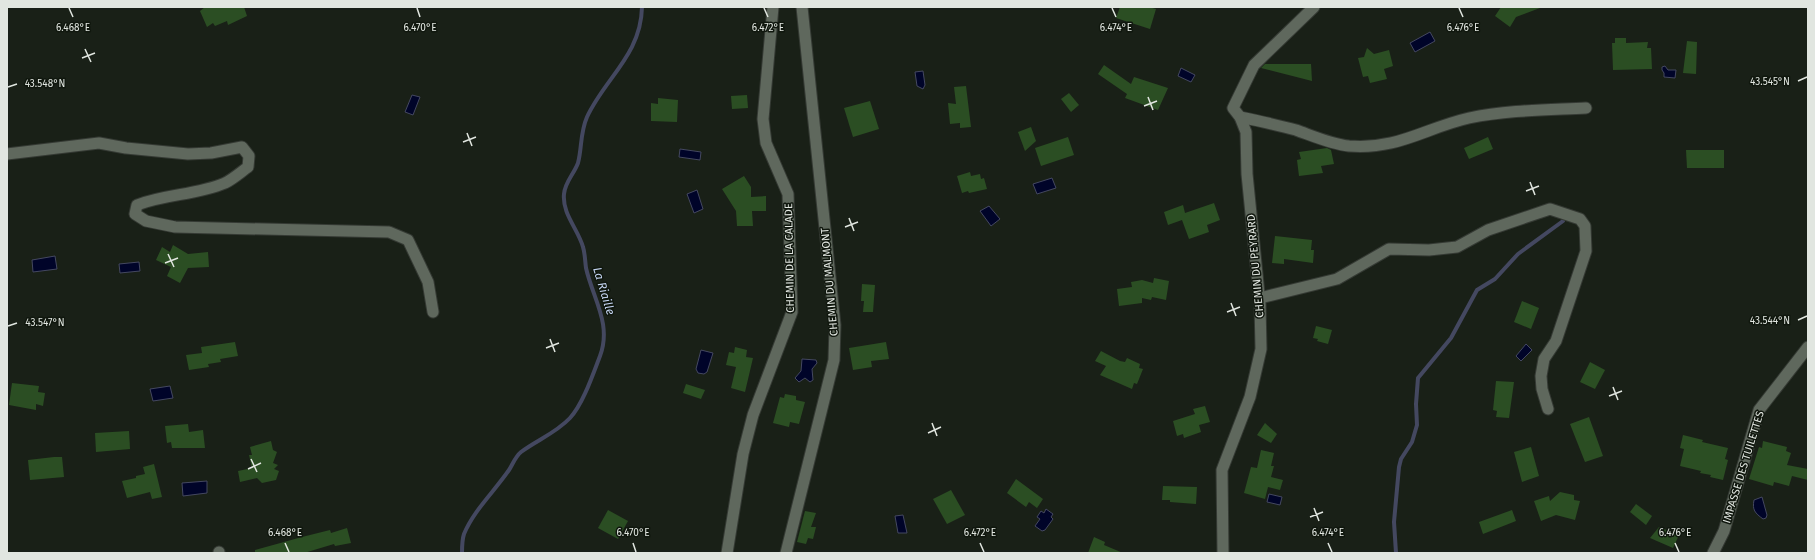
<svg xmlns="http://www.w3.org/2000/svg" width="1815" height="560" viewBox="0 0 1815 560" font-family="'Fira Sans',sans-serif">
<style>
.water{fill:#000429;stroke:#444860}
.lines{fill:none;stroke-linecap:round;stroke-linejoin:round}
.stream{stroke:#444860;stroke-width:4}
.building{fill:#2b4e23}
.minor-casing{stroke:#353a34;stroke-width:13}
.minor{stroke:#5f685d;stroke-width:11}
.ticks{fill:none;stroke:#e1e6e0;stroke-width:1.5}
.labels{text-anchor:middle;stroke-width:3;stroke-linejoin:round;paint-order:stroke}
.street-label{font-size:11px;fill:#e1e6e0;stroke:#10170e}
.water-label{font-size:12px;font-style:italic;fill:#c4d4f1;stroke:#10170e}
.ticks-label{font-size:10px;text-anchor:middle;fill:#e1e6e0;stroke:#10170e;stroke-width:3;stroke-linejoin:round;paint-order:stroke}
</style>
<rect width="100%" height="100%" fill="#192017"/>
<g class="water">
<polygon points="1430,32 1435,41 1415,52 1410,43"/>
<polygon points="1665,66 1668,70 1676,70 1675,78 1664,77 1664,73 1662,70 1662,67"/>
<polygon points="1181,68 1195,75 1191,82 1178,76"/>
<polygon points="923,71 925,85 923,89 917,86 915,72"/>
<polygon points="412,95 420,97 413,115 405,112"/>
<polygon points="680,149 701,152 700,160 679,157"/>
<polygon points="1052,178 1056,188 1037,194 1033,184"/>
<polygon points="697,190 703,209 694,213 687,194"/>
<polygon points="989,206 1000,219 991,226 980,211"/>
<polygon points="55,256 57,269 33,272 32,260"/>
<polygon points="139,262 140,271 120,273 119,264"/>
<polygon points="1526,344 1532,350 1521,361 1516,356"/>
<polygon points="701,350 713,353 707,372 704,374 698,373 696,369"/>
<polygon points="802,359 816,360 817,363 812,369 813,380 810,382 805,378 799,382 795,378 801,371"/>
<polygon points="170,386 173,398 153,401 150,389"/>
<polygon points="207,481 207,493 183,496 182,483"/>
<polygon points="1269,494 1282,497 1280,505 1267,502"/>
<path d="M1762 497 1767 515 1766 518 1763 519C1755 513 1752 510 1754 500Z"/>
<polygon points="1046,509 1053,514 1051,517 1053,519 1045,530 1042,531 1035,526 1040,519 1037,517 1041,511 1044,513"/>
<polygon points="903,515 907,533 898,533 895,516"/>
</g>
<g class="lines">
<g class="stream">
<path d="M462 553C462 547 462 540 464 534 474 510 494 492 509 470 513 464 515 457 521 452 537 440 556 433 570 418 583 404 593 374 600 356 612 324 593 299 586 268 585 261 585 253 583 247 578 229 562 214 564 194 565 182 574 174 578 163 582 148 580 133 587 117 605 78 641 55 642 7"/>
<polyline points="1396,553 1394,522 1399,467 1401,459 1412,442 1417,425 1416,404 1418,378 1451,338 1477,290 1495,279 1518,254 1563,221"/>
</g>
</g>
<g class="building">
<polygon points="205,7 244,7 247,16 228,25 227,21 215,26 213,23 207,27 200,11"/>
<polygon points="1120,7 1149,7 1156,9 1150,29 1116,18"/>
<polygon points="1501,7 1540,7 1540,8 1516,17 1510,27 1495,16"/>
<polygon points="1615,38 1626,38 1626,43 1648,42 1647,48 1651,48 1652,69 1613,70 1612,43 1615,43"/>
<polygon points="1687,41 1697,42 1696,74 1683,73"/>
<polygon points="1367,48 1374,54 1389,50 1393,66 1384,69 1387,79 1370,83 1368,76 1363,77 1358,58 1364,57"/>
<polygon points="1265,64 1311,64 1312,81 1261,68"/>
<polygon points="1104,65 1131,84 1134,77 1168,88 1158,110 1125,98 1127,94 1098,74"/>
<polygon points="966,86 971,127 960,128 960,123 950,124 948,103 956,104 954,87"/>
<polygon points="1069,93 1079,105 1071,112 1061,99"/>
<polygon points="747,95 748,108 732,109 731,96"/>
<polygon points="658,98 678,100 677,122 651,121 651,103 658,104"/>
<polygon points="870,101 879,129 853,137 844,108"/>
<polygon points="1031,127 1036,141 1025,151 1018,132"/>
<polygon points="1068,137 1074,155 1041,166 1035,148"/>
<polygon points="1488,137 1493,149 1469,159 1464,148"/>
<polygon points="1327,148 1331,150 1334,164 1321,166 1323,173 1299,176 1297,160 1301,159 1299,152"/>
<polygon points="1686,150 1724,150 1724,168 1687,168"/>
<polygon points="970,172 971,176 980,174 981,179 984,178 987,189 969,193 968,191 962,193 957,176"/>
<polygon points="744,176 751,187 751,197 766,196 766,211 752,211 753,226 737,226 736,211 722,189"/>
<polygon points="1214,203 1220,220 1207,225 1209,232 1189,239 1182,220 1168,225 1164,212 1183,205 1185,213"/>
<polygon points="1275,236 1312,240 1311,250 1314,250 1313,263 1284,259 1284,264 1272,263"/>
<polygon points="173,245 188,254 208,252 209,267 188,268 180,283 167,276 171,267 156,260 162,247 170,252"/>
<polygon points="1154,278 1169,281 1166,300 1152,297 1151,300 1142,298 1142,303 1119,306 1117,289 1132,287 1131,282 1142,280 1153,283"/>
<polygon points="862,284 875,285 873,312 863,312 864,301 861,301"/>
<polygon points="1522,301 1539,308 1531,329 1514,322"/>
<polygon points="1316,326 1332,330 1328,344 1317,341 1318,339 1313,338"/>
<polygon points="235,342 238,356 220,359 221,362 208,364 209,367 189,370 186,355 202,353 201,347"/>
<polygon points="886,342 889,359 871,361 872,367 853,370 849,348"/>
<polygon points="735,347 747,350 746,357 753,358 745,392 731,388 736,367 726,365 729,352 734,353"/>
<polygon points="1101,351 1120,361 1125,362 1127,358 1140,364 1139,368 1143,369 1137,384 1134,383 1132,389 1100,375 1106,366 1095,361"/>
<polygon points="1590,362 1605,370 1595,389 1580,382"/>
<polygon points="1496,381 1514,382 1509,418 1496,417 1497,411 1493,410"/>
<polygon points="12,383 39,386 38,392 45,393 43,406 36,404 36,410 9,405"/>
<polygon points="686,384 705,390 701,399 683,393"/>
<polygon points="785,394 796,396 796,400 805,402 799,424 790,422 789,427 773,423 780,397 784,398"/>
<polygon points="1205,406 1210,422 1199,425 1201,432 1184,438 1183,434 1177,436 1173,421 1195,414 1193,409"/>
<polygon points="1589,417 1603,456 1585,462 1570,424"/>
<polygon points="1265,423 1277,434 1271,443 1257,435"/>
<polygon points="188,424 189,432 203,430 205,448 172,448 171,442 167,443 165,426"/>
<polygon points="129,431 130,449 96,452 95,433"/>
<polygon points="1683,435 1703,440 1702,442 1728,448 1725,459 1728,460 1723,480 1710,477 1711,475 1700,473 1701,471 1680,466 1684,449 1680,448"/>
<polygon points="271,441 273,450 277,452 273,463 278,465 274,469 279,471 276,480 262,483 257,478 240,482 238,471 252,468 249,455 252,455 250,447"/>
<polygon points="1763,441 1787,447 1786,451 1791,453 1787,465 1808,469 1808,480 1792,476 1789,486 1774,482 1773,486 1749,479 1759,447 1762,448"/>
<polygon points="1531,447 1539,476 1522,482 1514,452"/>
<polygon points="1261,450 1274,453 1271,466 1274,466 1271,477 1283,480 1280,490 1268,487 1265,499 1244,493 1251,467 1257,468"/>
<polygon points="54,457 62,457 64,477 30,480 28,460"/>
<polygon points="154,464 162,497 152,499 150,492 127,498 122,481 136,478 136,476 145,474 143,467"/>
<polygon points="1016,479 1043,499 1037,508 1029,502 1026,507 1007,493"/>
<polygon points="1163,486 1197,487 1196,504 1170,502 1170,500 1162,500"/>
<polygon points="951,490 965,515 947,524 933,499"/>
<polygon points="1560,492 1574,495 1574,500 1580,501 1575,520 1556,515 1541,521 1534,501 1549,496 1550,501"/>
<polygon points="1636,504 1652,516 1646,525 1630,512"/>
<polygon points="608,510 628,521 618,539 598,528"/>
<polygon points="1512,510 1516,521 1483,534 1479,522"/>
<polygon points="805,511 816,513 811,527 816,527 813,539 808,538 806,544 797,542"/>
<polygon points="1659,527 1679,535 1673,548 1650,538"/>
<polygon points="347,528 351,543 335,546 334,544 304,553 255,553 255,550 302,537 330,530 331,533"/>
<polygon points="1094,537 1105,542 1104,545 1123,553 1088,553"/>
</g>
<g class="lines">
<defs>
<g id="minor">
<path d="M1240 117C1259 121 1278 125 1296 130 1313 136 1331 144 1349 146 1398 150 1425 128 1469 118 1508 110 1547 110 1586 108"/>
<path d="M7 154 99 143 126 148 188 154 211 153 242 147 249 156 248 167C241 172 233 179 225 183 197 195 165 194 137 205L135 214 146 221 175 227 389 232 408 240 428 282 433 312"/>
<polyline points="1260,298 1337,279 1389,249 1429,250 1457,247 1488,230 1550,209 1580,219 1585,226 1586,251 1556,341 1544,359 1541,376 1542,389 1548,409"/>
<polyline points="219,552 219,553"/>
<polyline points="727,553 743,454 753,415 792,312 788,194 766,143 763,119 773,7"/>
<polyline points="786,553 834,360 835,325 802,7"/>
<polyline points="1223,553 1222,470 1250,397 1261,349 1260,304 1247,174 1246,132 1240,117 1233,108 1254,65 1314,7"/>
<polyline points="1713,553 1724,531 1759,410 1808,347"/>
</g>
</defs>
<use href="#minor" class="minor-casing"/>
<use href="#minor" class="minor"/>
</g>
<path class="ticks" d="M69 8 73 17M417 8 420 17M764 8 768 17M1112 8 1116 17M1459 8 1463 17M85 49 91 62M82 58 95 53M1798 81 1807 77M8 87 17 84M1148 97 1153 110M1144 106 1157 101M467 133 472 146M463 142 476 137M1530 182 1535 195M1526 191 1539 186M849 218 854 231M845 227 858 222M168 254 174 267M165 263 178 258M1231 303 1236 316M1227 312 1240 307M1798 320 1807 316M8 326 17 323M550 339 555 352M546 348 559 343M1613 387 1618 400M1609 396 1622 391M932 423 937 436M928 433 941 427M251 459 257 472M248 469 261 463M1314 508 1319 521M1310 517 1323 512M285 543 289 552M633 543 636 552M980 543 984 552M1328 543 1332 552M1675 543 1679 552"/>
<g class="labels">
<g class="street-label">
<text transform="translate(789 258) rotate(-91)" y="4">CHEMIN DE LA CALADE</text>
<text transform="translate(1255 266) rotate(-95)" y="4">CHEMIN DU PEYRARD</text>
<text transform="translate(829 282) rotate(-95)" y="4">CHEMIN DU MALMONT</text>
<text transform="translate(1743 467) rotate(-73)" y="4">IMPASSE DES TUILETTES</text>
</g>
<g class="water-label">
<text transform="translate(604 291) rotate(73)" y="4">La Riaille</text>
</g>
</g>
<g class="ticks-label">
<text x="73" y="31">6.468°E</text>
<text x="420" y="31">6.470°E</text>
<text x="768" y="31">6.472°E</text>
<text x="1116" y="31">6.474°E</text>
<text x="1463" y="31">6.476°E</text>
<text x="1770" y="85">43.545°N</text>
<text x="45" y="87">43.548°N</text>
<text x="1770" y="324">43.544°N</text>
<text x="45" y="326">43.547°N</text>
<text x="285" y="536">6.468°E</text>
<text x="633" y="536">6.470°E</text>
<text x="980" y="536">6.472°E</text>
<text x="1328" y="536">6.474°E</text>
<text x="1675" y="536">6.476°E</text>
</g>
<rect width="1815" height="560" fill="none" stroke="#e1e6e0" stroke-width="16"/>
</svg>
